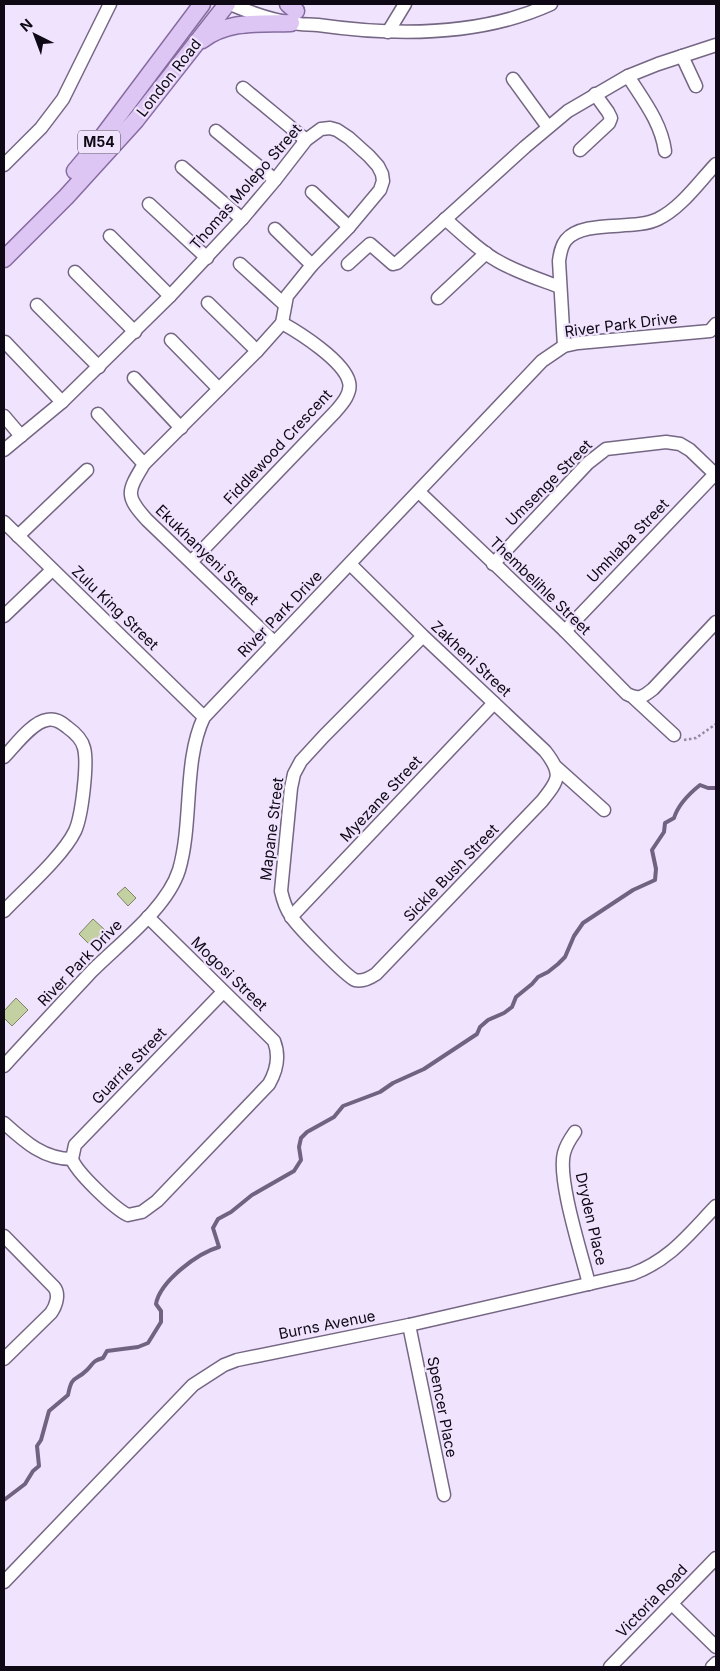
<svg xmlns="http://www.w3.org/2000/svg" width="720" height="1671" viewBox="0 0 720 1671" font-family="Inter,sans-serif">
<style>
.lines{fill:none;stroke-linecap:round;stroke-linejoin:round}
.stream{stroke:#716282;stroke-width:4}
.building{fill:#c3d0a1;stroke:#7c8464}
.minor-casing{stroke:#756784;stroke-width:15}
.major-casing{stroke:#866ba0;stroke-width:19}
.path{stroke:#958ba0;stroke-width:2.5;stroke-dasharray:2.5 2.5;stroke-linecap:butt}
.minor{stroke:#fff;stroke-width:12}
.major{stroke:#ddc6f3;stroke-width:16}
.labels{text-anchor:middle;stroke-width:4.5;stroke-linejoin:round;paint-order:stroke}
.shield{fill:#f0e3fe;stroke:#524a5a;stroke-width:1}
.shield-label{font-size:14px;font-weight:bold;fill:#0e0914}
.street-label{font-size:15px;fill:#0e0914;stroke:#f0e3fe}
</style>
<rect width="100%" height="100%" fill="#f0e3fe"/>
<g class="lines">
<path class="stream" d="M4 1500 25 1484 33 1471 39 1466 37 1446 41 1440 49 1411 68 1395C72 1374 75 1382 87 1370 94 1363 92 1361 103 1358L107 1351 138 1347 148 1343 161 1322V1311L156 1304C160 1281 198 1253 219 1247L213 1228 218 1219 231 1212 252 1195 294 1171 301 1160 299 1147 301 1138 307 1132 334 1117 343 1106 380 1092 393 1083 424 1069 477 1034 480 1027 488 1020 504 1013 512 1007 516 997 532 984 538 977 548 972 558 964 565 957 574 936 583 923 633 890 655 880 656 869 652 850 664 832 665 823 674 818C678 805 690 793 700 785L708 788H716"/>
</g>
<g class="building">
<polygon points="125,887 136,898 128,906 117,894"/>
<polygon points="93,919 105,930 90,945 79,934"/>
<polygon points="16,998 28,1010 12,1026 4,1018 4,1011"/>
</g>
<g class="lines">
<defs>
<g id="minor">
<path d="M230 4C249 12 271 20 292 23 301 25 310 24 318 25 395 36 479 37 551 4"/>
<polyline points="388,32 405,4"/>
<polyline points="682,56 696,86"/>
<path d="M628 76C643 100 661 122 665 151"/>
<polyline points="513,79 548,127"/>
<polyline points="243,88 306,140"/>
<polyline points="216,131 275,180"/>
<polyline points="580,150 609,123 611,118 608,112 595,94"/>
<polyline points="4,165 41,128 63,99 110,4"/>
<polyline points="182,167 242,219"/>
<polyline points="312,192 349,227"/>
<polyline points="149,204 207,258"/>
<path d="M445 219C462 233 478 250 496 260 516 272 539 279 560 287"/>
<polyline points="275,229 312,265"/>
<polyline points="110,236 170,296"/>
<polyline points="240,264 285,305"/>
<polyline points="348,264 370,244 393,264 397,263 525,147 568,111 628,76 658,64 716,45"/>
<polyline points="75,272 135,332"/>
<polyline points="438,298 486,253"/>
<polyline points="208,303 257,351"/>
<polyline points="37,305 99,367"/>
<polyline points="171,340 219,389"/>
<polyline points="5,342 62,402"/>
<path d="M564 346 559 261C560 254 561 246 566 240 584 219 634 231 658 219 681 208 699 182 716 164"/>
<polyline points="134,378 181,428"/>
<polyline points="98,414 144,464"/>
<polyline points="4,416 21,436"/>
<polyline points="4,450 62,402 170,296 242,219 275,180 306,140 321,129 330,128 337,130 349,138 369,156 378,166 382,174 383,181 380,190 349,227 312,265 287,296 282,323"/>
<path d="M419 492 565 631 627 694C639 700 643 697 653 689L716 622"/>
<polyline points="4,522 204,717"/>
<polyline points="18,536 87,470"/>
<path d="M191 562 335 412C342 404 352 393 349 382 344 361 300 333 282 323L257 351 144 464C128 491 124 495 147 520L274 642"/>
<path d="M350 564 423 636 545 751C563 774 559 780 542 801L376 974C370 978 362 982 355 980 347 977 296 925 291 916 286 909 283 900 281 891L291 788 294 774 301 761 324 736 423 636"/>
<polyline points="493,564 588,463 606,449 666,442 680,444 690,450 716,475"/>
<polyline points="4,616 52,570"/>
<polyline points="565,631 715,474"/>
<polyline points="634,698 674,735"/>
<path d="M4 757C14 747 32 722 47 720 55 718 61 722 67 727 74 732 82 739 84 748 88 763 82 816 75 831 63 856 24 890 4 911"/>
<polyline points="556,767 604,810"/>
<path d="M148 917 274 1041C280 1056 277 1070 269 1084L157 1201 142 1212 128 1215C115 1209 76 1172 72 1159L75 1145 223 992"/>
<polyline points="291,917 494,703"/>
<path d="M4 1066C33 1034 63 1002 92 971 120 943 167 908 179 870 193 822 183 761 204 717L542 361 564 346 578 343 710 331 716 324"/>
<path d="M4 1123C24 1141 43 1159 72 1159"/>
<path d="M575 1132C570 1139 566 1145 564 1153 557 1179 582 1255 589 1284"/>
<path d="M4 1236 54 1287C60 1294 56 1306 51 1313L4 1359"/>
<polyline points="409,1325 444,1495"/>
<path d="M4 1582 193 1385 224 1365 237 1360 409 1325 632 1274C670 1260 689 1234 716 1206"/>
<polyline points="672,1604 716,1647"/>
<polyline points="610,1667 716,1558"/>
<polyline points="712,1667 716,1663"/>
</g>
<g id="major">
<polyline points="288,4 296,11"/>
<path d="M202 40C229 20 259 24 291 23"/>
<polyline points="75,171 91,152 202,4"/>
<polyline points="4,259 66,197 136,120 227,4"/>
</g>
</defs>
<use href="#minor" class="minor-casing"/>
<use href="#major" class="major-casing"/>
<polyline class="path" points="684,740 696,738 716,724"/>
<use href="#minor" class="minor"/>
<use href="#major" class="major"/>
</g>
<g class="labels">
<rect class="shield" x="78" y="130.5" width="42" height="23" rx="4"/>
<g class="shield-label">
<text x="99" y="147">M54</text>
</g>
<g class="street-label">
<text transform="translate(169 78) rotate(-52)" y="5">London Road</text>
<text transform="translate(246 187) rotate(-49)" y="5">Thomas Molepo Street</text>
<text transform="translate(621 325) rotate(-7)" y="5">River Park Drive</text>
<text transform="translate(278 447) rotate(-47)" y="5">Fiddlewood Crescent</text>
<text transform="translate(549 483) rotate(-45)" y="5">Umsenge Street</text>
<text transform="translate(628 541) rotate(-46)" y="5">Umhlaba Street</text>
<text transform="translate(207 555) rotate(44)" y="5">Ekukhanyeni Street</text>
<text transform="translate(540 586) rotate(44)" y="5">Thembelihle Street</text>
<text transform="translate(115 608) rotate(44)" y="5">Zulu King Street</text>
<text transform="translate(280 614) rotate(-46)" y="5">River Park Drive</text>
<text transform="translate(471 659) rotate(43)" y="5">Zakheni Street</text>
<text transform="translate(381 799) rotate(-47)" y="5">Myezane Street</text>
<text transform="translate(272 829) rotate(-83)" y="5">Mapane Street</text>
<text transform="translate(451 873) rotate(-46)" y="5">Sickle Bush Street</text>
<text transform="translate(80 963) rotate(-46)" y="5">River Park Drive</text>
<text transform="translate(229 974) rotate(44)" y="5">Mogosi Street</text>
<text transform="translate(129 1066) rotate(-46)" y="5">Guarrie Street</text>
<text transform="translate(591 1219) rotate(77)" y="5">Dryden Place</text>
<text transform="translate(327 1325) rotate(-11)" y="5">Burns Avenue</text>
<text transform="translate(442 1407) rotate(79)" y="5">Spencer Place</text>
<text transform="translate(652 1601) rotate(-46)" y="5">Victoria Road</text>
</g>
</g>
<rect width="720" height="1671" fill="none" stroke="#0e0914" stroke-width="10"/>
<g transform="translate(35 35) rotate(318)" stroke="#f0e3fe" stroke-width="4" paint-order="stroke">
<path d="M0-4L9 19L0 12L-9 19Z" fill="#0e0914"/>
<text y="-8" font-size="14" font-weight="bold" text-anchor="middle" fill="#0e0914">N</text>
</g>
</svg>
